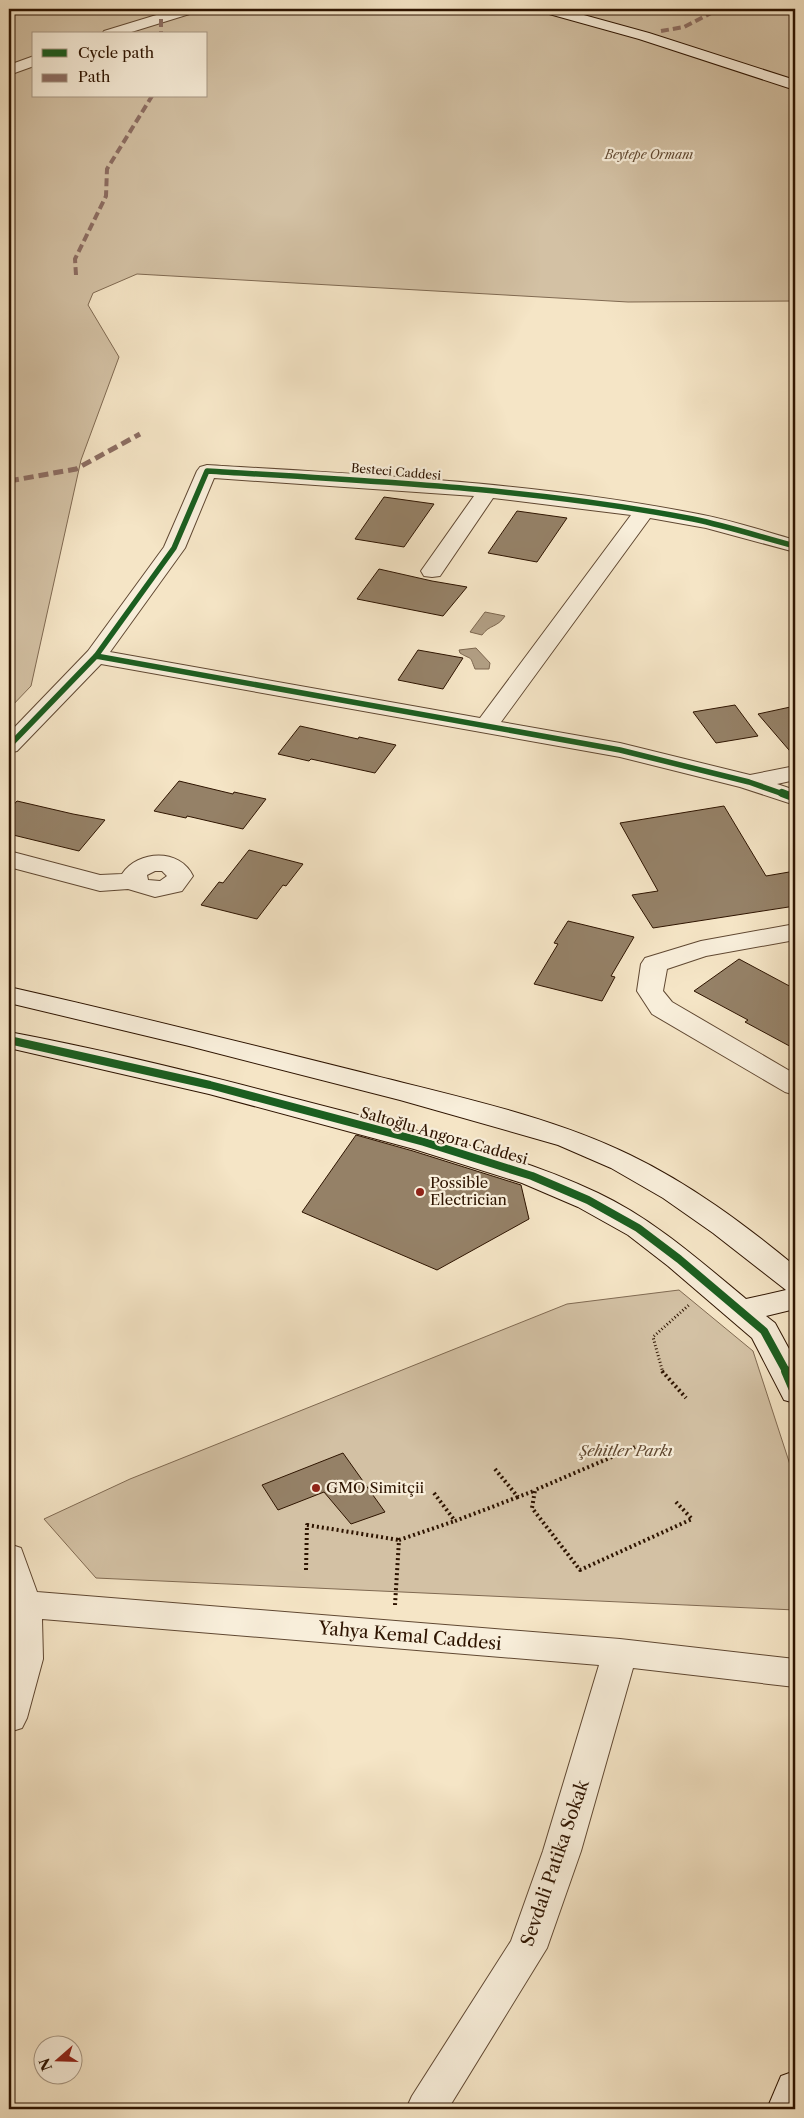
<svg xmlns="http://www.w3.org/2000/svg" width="804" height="2118" viewBox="0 0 804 2118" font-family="'Libre Caslon Text',serif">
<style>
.green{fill:#d3c1a4;stroke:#806a52;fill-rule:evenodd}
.water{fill:#b19e83;stroke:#7d674f}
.building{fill:#958167;stroke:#2e1400}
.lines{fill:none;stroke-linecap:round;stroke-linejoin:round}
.street-casing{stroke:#604832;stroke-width:2}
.secondary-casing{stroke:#2e1400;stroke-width:2}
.path-far1{stroke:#2e1400;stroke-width:3;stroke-dasharray:1 2.5;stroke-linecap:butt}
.path{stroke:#2e1400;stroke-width:4;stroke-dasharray:2 3;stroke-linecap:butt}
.street{fill:#f8eeda;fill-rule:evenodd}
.secondary{fill:#f8eeda;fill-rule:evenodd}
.quiet-far1{stroke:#8d6e63;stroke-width:4;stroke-dasharray:8 4;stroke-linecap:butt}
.quiet{stroke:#8d6e63;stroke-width:5;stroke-dasharray:10 5;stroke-linecap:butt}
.cycleway-far2-casing{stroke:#f8eeda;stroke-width:8}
.cycleway-far1-casing{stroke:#f8eeda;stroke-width:11}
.cycleway-casing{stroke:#f8eeda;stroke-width:13}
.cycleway-far2{stroke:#1b5e20;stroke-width:5.5}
.cycleway-far1{stroke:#1b5e20;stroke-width:8}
.cycleway{stroke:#1b5e20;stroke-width:10}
.poi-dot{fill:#8f2418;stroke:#f8eeda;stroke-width:2}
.labels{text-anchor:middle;stroke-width:4.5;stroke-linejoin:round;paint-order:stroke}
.far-park-label{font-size:12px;font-style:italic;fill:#604831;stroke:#f8eeda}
.far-street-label{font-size:12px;fill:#2e1400;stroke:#f8eeda}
.street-label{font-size:15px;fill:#2e1400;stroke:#f8eeda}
.poi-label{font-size:15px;fill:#2e1400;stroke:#f8eeda;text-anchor:start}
.park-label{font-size:15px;font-style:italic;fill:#604831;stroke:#f8eeda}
.near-street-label{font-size:18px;fill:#2e1400;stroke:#f8eeda}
</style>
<rect width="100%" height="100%" fill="#f5e5c6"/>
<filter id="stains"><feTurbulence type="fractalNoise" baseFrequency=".004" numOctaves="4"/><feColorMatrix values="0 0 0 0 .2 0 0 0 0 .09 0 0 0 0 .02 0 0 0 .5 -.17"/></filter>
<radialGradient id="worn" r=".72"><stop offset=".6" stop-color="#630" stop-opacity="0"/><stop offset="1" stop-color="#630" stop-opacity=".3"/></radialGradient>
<g class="green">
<path d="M9 9H795V301L628 302 137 274 93 293 88 305 119 357 81 460 31 686 9 709ZM34 34H206V96H34Z"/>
<polygon points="679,1290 753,1351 795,1480 795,1610 96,1578 44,1519 130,1479 567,1304"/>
</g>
<g class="water">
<path d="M485 612 505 616C497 628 490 624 482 635L470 632Z"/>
<path d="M476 648 490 663 489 669H475C469 654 473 661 460 653L459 650Z"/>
</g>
<g class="building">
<polygon points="384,497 434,504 404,547 355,539"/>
<polygon points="517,511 567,518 537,562 488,553"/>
<polygon points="379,569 432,581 467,587 443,616 357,599"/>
<polygon points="418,650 463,658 443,689 398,680"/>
<polygon points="735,705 758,736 716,743 693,712"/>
<polygon points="795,706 795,757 758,714"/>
<polygon points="300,726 358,739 359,737 396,745 375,773 311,759 309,761 278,754"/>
<polygon points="179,781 233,794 234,792 266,799 243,829 187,816 186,818 154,811"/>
<polygon points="17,801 73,814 105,820 79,851 9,834 9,810"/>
<polygon points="724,806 766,876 795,871 795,906 653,928 632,895 658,891 620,823"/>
<polygon points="249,850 303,864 286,886 283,885 257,919 201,905 219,882 223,883"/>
<polygon points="568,921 634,937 611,976 615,977 602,1001 534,984 558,944 554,943"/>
<polygon points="739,959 795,989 795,1049 745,1022 748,1020 694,991"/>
<polygon points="356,1135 413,1151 521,1185 529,1219 437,1270 302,1212"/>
<polygon points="343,1453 385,1512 351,1524 324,1492 278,1510 262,1485"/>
</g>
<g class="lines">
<defs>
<g id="street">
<polygon points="176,9 198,9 196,12 125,34 102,34 104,31"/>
<polygon points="34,56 34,66 9,75 9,65"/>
<path d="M207 465C369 475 533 482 693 513 727 519 761 530 795 540V552L706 528 650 518 501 722 620 743 750 775 795 766V780L777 784 795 790V805L740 787 620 757 101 664 17 751 9 753V733L88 651 164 547 197 471 200 467ZM214 478 474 496 421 571 424 576 432 577 440 576 493 498 631 515 480 718 110 652 185 548Z"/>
<path d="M9 851 100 875 122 874C138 850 180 848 193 876L182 891 155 897 128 889 100 891 9 867ZM155 871H162L167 876 160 881 148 880 147 875Z"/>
<polygon points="795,924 795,940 706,956 667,969 663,991 672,1002 795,1074 795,1095 785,1092 652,1014 637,991 641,964 645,958 701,941"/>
<polygon points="9,1544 21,1548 37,1592 620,1639 795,1659 795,1687 633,1668 581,1851 547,1948 448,2109 406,2109 412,2096 511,1941 543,1851 599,1665 42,1619 43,1659 27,1718 22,1728 9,1732"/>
</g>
<g id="secondary">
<polygon points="540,9 562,9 649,33 795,80 795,90 639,39 542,12"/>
<path d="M9 987C129 1014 248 1044 368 1074 454 1096 550 1116 630 1155 690 1184 744 1224 795 1266V1309L766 1316 775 1323 795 1360V1403L784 1400 752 1338 668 1266 628 1235 578 1207 522 1183 414 1149 209 1094 9 1048V1032C121 1053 232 1082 343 1111 429 1134 517 1155 598 1193 653 1219 699 1260 746 1299L786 1290 713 1233 663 1198 611 1168 558 1145 400 1100 189 1046 9 1003Z"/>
<polygon points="795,2071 795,2109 767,2109 781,2076"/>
</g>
</defs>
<use href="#street" class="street-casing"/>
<use href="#secondary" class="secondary-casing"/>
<polyline class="path-far1" points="663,1373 653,1337 690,1304"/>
<g class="path">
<polyline points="662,1371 686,1398"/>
<polyline points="635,1447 535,1490 532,1508 580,1570 692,1519 676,1502"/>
<polyline points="495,1469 518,1497 534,1491"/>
<polyline points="434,1493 455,1521 518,1497"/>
<polyline points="306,1570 307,1525 399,1540"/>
<polyline points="395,1605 399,1540 455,1521"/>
</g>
<use href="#street" class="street"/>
<use href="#secondary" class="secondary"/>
<g class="quiet-far1">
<polyline points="161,19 161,34"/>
<polyline points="661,31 684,27 719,9"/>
<polyline points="76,275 75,259 106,196 107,169 152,96"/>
</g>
<polyline class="quiet" points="9,481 76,469 140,434"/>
<defs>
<g id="cycleway-far2">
<path d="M96 656 174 548 207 471C369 481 533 488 693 519 727 526 761 537 795 546"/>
<polyline points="9,746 96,656 620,750 749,782 786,795"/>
</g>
<g id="cycleway-far1">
<polyline points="782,793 795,798"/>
<polyline points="9,1040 210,1085 424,1142 532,1176 588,1200 638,1228 679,1259 764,1331 787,1373"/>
</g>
<polyline id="cycleway" points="786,1371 795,1392"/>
</defs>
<use href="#cycleway-far2" class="cycleway-far2-casing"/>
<use href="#cycleway-far1" class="cycleway-far1-casing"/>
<use href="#cycleway" class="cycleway-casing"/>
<use href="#cycleway-far2" class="cycleway-far2"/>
<use href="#cycleway-far1" class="cycleway-far1"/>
<use href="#cycleway" class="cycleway"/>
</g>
<g class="poi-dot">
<circle cx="420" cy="1192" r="5"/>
<circle cx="316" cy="1488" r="5"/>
</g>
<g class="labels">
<g class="far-park-label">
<text x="649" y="159">Beytepe Ormanı</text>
</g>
<g class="far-street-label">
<text transform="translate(396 472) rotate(5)" y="4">Besteci Caddesi</text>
</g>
<g class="street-label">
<text transform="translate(444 1136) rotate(16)" y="5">Saltoğlu Angora Caddesi</text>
</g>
<g class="poi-label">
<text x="430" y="1188">Possible<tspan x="430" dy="17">Electrician</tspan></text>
<text x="326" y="1493">GMO Simitçii</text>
</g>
<g class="park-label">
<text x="626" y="1456">Şehitler Parkı</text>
</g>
<g class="near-street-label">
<text transform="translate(410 1636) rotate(5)" y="6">Yahya Kemal Caddesi</text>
<text transform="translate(555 1863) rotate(-71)" y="6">Sevdali Patika Sokak</text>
</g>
</g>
<rect width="804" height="2118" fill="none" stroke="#f5e5c6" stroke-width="30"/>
<rect x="10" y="10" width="784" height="2098" fill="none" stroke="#2e1400" stroke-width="2.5"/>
<rect x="15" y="15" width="774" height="2088" fill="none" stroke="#2e1400"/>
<rect x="32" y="32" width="175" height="65" fill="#f8eeda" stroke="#a79783"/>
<rect x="42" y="49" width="25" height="8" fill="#1b5e20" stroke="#a79783"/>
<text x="78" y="58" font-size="15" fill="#2e1400">Cycle path</text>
<rect x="42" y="74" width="25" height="8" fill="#8d6e63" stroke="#a79783"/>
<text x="78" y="82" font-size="15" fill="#2e1400">Path</text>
<g transform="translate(58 2060) rotate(250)"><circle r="24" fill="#f8eeda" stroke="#a79783"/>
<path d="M0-4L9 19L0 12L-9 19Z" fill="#8f2418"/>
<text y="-8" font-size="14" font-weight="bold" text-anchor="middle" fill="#2e1400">N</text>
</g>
<rect width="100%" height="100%" filter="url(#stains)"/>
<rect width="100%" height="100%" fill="url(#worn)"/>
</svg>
